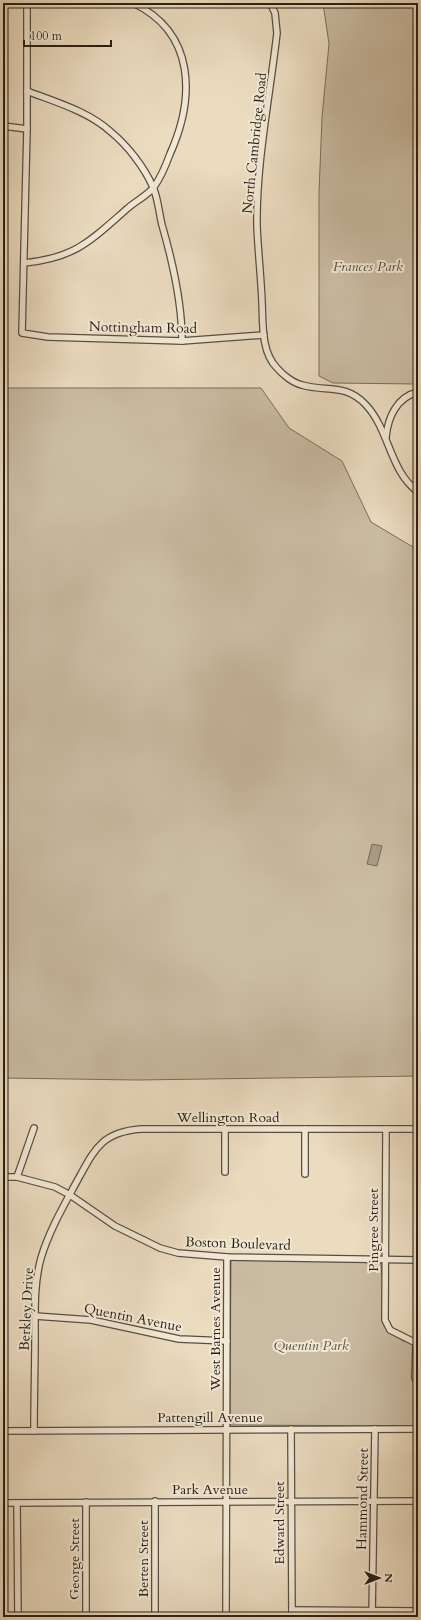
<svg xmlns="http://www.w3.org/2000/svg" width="421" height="1620" viewBox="0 0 421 1620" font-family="Cardo,serif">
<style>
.green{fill:#cabca3;stroke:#796e5c}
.water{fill:#a99c86;stroke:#756a59}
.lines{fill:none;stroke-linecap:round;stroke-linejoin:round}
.street-casing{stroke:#594e40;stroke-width:8}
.street{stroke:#f2e8d6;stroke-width:5.5}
.labels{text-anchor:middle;stroke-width:4;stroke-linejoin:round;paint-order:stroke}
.street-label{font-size:14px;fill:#281f15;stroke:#f2e8d6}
.park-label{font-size:14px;font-style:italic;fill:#594e40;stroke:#f2e8d6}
</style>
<rect width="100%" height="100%" fill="#ebdcc0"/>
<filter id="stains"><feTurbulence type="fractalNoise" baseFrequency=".005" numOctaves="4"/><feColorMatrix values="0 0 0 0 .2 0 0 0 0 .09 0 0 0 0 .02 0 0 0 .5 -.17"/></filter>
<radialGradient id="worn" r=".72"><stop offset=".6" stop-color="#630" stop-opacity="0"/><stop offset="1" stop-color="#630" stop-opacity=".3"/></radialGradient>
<g class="green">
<polygon points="323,3 418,3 418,384 333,383 319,376 319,193 322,117 329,44"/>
<polygon points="3,388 261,388 289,428 342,461 371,522 418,550 418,1076 137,1080 3,1078"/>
<polygon points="231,1259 381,1263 385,1314 389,1331 403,1341 417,1344 418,1426 230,1425"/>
</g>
<polygon class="water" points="372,844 382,846 377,866 367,864"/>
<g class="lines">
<defs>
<g id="street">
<polyline points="27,3 27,129 22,333 48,337 182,341 264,335"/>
<path d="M270 3 275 13 277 33C270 95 256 164 257 226 258 251 261 277 262 302 263 323 261 352 277 368 283 375 293 383 302 385 326 392 346 383 366 405 390 431 389 470 418 492"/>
<path d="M27 91C55 102 88 111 111 132 128 146 144 167 153 187 158 198 159 213 162 225 173 263 182 302 182 341"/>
<polyline points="3,126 27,129"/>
<path d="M24 263C76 258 91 240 128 208 136 201 148 195 154 187 161 177 166 165 170 154 195 98 196 33 133 3"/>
<path d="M386 437C388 417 397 397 418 392"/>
<polyline points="386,1129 385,1320 390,1330 418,1344"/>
<polyline points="225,1172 225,1129"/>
<polyline points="305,1174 305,1129"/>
<polyline points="3,1177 17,1177 55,1187 70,1195 115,1226 160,1248 178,1253 227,1257 418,1260"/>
<polyline points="17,1177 34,1128"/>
<polyline points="35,1316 91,1320 179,1339 227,1341"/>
<polyline points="416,1344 415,1378 418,1383"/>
<polyline points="291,1429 292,1617"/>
<polyline points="3,1431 418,1429"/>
<path d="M34 1431C34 1399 35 1368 35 1336 35 1310 34 1283 41 1258 49 1231 63 1207 76 1183 94 1151 100 1132 141 1129H418"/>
<polyline points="155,1501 155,1617"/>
<polyline points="86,1502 86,1617"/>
<polyline points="3,1503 418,1501"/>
<polyline points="17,1503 18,1617"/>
<polyline points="292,1610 418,1611"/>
<polyline points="226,1617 227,1257"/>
<polyline points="372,1617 375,1429"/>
</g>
</defs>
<use href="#street" class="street-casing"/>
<use href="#street" class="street"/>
</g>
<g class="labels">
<g class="street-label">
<text transform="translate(254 143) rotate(-84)" y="5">North Cambridge Road</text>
<text transform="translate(143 327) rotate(1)" y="5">Nottingham Road</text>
<text x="228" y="1122">Wellington Road</text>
<text transform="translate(373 1230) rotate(-90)" y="5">Pingree Street</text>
<text transform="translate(238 1243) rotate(2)" y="5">Boston Boulevard</text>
<text transform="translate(26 1309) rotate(-87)" y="5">Berkley Drive</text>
<text transform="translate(133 1317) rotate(11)" y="5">Quentin Avenue</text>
<text transform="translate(215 1329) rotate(-90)" y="5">West Barnes Avenue</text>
<text x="210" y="1422">Pattengill Avenue</text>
<text x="210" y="1494">Park Avenue</text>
<text transform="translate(362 1499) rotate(-89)" y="5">Hammond Street</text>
<text transform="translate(279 1523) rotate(-90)" y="5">Edward Street</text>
<text transform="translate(74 1559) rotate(-90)" y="5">George Street</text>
<text transform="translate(143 1559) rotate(-90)" y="5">Berten Street</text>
</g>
<g class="park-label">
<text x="368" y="271">Frances Park</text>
<text x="311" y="1350">Quentin Park</text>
</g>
</g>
<rect width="421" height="1620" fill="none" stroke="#ebdcc0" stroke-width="16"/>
<rect x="4" y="4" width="413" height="1612" fill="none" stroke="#281f15" stroke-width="2"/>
<rect x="8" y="8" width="405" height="1604" fill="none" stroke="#281f15"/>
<g transform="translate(379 1578) rotate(90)" stroke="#f2e8d6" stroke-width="3" paint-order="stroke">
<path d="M0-3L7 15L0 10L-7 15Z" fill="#281f15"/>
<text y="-6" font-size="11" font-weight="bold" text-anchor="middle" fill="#281f15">N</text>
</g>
<path d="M24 40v6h87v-6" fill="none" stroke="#281f15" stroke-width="2"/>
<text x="30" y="40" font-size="12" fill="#281f15" stroke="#f2e8d6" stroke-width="3" paint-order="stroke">100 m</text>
<rect width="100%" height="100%" filter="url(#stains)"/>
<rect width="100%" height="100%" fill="url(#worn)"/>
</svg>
